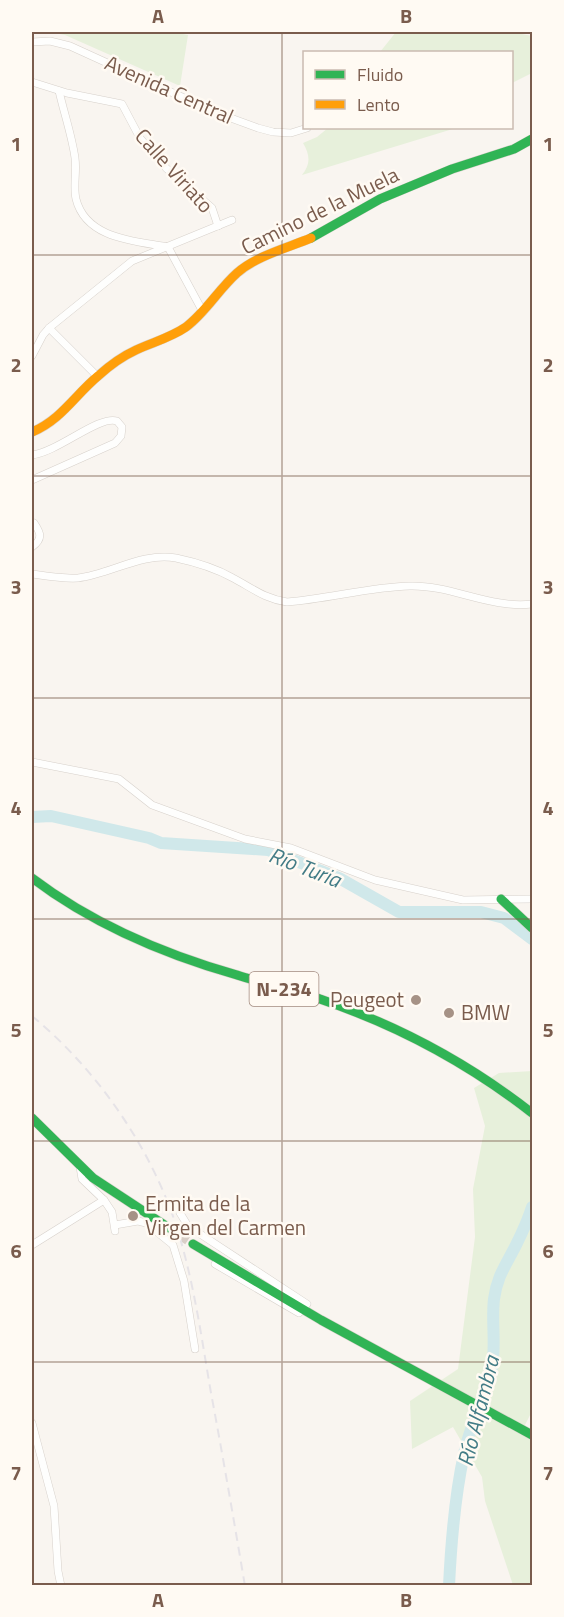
<svg xmlns="http://www.w3.org/2000/svg" width="564" height="1617" viewBox="0 0 564 1617" font-family="'Titillium Web',sans-serif">
<style>
.green{fill:#e7f0db}
.lines{fill:none;stroke-linecap:round;stroke-linejoin:round}
.river{stroke:#d0e8ea;stroke-width:12}
.secondary-tunnel{stroke:#d9cfc7;stroke-width:9;stroke-dasharray:9 4.5;stroke-linecap:butt}
.street-casing{stroke:#d7d1cb;stroke-width:8}
.fast-casing{stroke:#d9d2cb;stroke-width:10}
.slow-casing{stroke:#d9d2cb;stroke-width:10}
.street{stroke:#fefefd;stroke-width:7}
.fast{stroke:#30b455;stroke-width:9}
.slow{stroke:#ff9f0a;stroke-width:9}
.rail{stroke:#e6e3e7;stroke-width:2;stroke-dasharray:9 6;stroke-linecap:butt}
.grid{fill:none;stroke:#7a5c4d;stroke-width:1.5;stroke-opacity:0.55}
.poi-dot{fill:#a69286;stroke:#fffaf3;stroke-width:2}
.labels{text-anchor:middle;stroke-width:5;stroke-linejoin:round;paint-order:stroke}
.shield{fill:#fffaf3;stroke:#a28b7f;stroke-width:1.5}
.shield-label{font-size:20px;font-weight:bold;fill:#7a5c4d}
.street-label{font-size:21px;fill:#7a5c4d;stroke:#fffaf3}
.poi-label{font-size:21px;fill:#7a5c4d;stroke:#fffaf3;text-anchor:start}
.water-label{font-size:22px;font-style:italic;fill:#437c86;stroke:#fffaf3}
.neatline{fill:none;stroke:#7a5c4d;stroke-width:2}
.grid-label{font-size:20px;text-anchor:middle;font-weight:bold;fill:#7a5c4d}
</style>
<rect width="100%" height="100%" fill="#f9f5f0"/>
<g class="green">
<polygon points="48,32 173,32 188,35 180,86 65,35"/>
<polygon points="396,32 512,32 532,36 532,73 512,83 512,52 380,52"/>
<path d="M328 128H456L302 175C311 164 310 155 303 143L317 137Z"/>
<polygon points="532,1071 532,1411 525,1425 532,1438 532,1585 513,1585 485,1501 482,1477 453,1427 412,1449 410,1401 458,1369 475,1237 473,1189 485,1126 474,1088 499,1073"/>
</g>
<g class="lines">
<g class="river">
<polyline points="32,817 51,816 149,838 161,843 268,850 339,878 399,912 481,912 504,918 532,939"/>
<path d="M449 1586C451 1544 455 1495 464 1454 470 1425 484 1400 491 1372 497 1348 491 1324 494 1299 497 1276 506 1265 516 1245 522 1233 528 1220 532 1207"/>
</g>
<polyline class="secondary-tunnel" points="169,1228 193,1244"/>
<defs>
<g id="street">
<polyline points="32,42 50,41 70,46 217,113 258,128 273,132 291,133 307,128"/>
<polyline points="32,82 67,93 122,104 140,138 166,168 212,208 218,226"/>
<path d="M59 91C64 113 72 136 75 158 77 172 73 186 76 199 86 239 135 241 168 247L203 312"/>
<polyline points="49,328 97,376"/>
<polyline points="32,356 43,335 49,328 132,261 232,220"/>
<path d="M32 455C58 452 99 415 117 421L122 427 121 436 115 443 32 480"/>
<path d="M32 547C43 539 41 533 34 523"/>
<path d="M32 574C46 576 63 579 78 578 111 574 142 552 176 558 195 562 217 569 233 578 252 588 265 599 287 602 328 599 369 587 410 586 452 585 490 609 532 604"/>
<polyline points="32,762 119,779 152,805 245,839 291,848 375,880 463,900 532,899"/>
<polyline points="104,1200 112,1212 115,1231"/>
<polyline points="180,1213 188,1226 307,1304 299,1313 215,1264"/>
<polyline points="115,1225 138,1221 146,1223 173,1245 184,1281 195,1349"/>
<polyline points="32,1245 104,1200 82,1179 80,1167"/>
<polyline points="32,1423 54,1506 58,1571 61,1586"/>
</g>
<g id="fast">
<polyline points="311,238 380,199 452,169 514,149 532,139"/>
<path d="M32 878C94 925 163 954 237 975 264 984 293 989 320 999 397 1025 468 1063 532 1113"/>
<polyline points="501,899 532,928"/>
<polyline points="32,1118 93,1178 169,1228"/>
<polyline points="193,1244 321,1320 532,1435"/>
</g>
<path id="slow" d="M32 432C61 420 75 395 98 376 109 366 123 356 136 350 153 342 170 338 186 327 206 312 218 290 237 273 256 256 287 248 311 238"/>
</defs>
<use href="#street" class="street-casing"/>
<use href="#fast" class="fast-casing"/>
<use href="#slow" class="slow-casing"/>
<use href="#street" class="street"/>
<use href="#fast" class="fast"/>
<use href="#slow" class="slow"/>
<path class="rail" d="M32 1016C95 1068 147 1142 174 1219 193 1275 201 1335 211 1393 223 1457 234 1521 245 1586"/>
</g>
<path class="grid" d="M282 32V1586M32 255H532M32 476H532M32 698H532M32 919H532M32 1141H532M32 1362H532"/>
<g class="poi-dot">
<circle cx="416" cy="1000" r="6"/>
<circle cx="449" cy="1013" r="6"/>
<circle cx="133" cy="1216" r="6"/>
</g>
<g class="labels">
<rect class="shield" x="249.5" y="972" width="69" height="34" rx="4.5"/>
<g class="shield-label">
<text x="284" y="996">N-234</text>
</g>
<g class="street-label">
<text transform="translate(169 90) rotate(24)" y="7">Avenida Central</text>
<text transform="translate(174 171) rotate(48)" y="7">Calle Viriato</text>
<text transform="translate(320 211) rotate(-26)" y="7">Camino de la Muela</text>
</g>
<g class="poi-label">
<text x="404" y="1007" text-anchor="end">Peugeot</text>
<text x="461" y="1020">BMW</text>
<text x="145" y="1211">Ermita de la<tspan x="145" dy="24">Virgen del Carmen</tspan></text>
</g>
<g class="water-label">
<text transform="translate(305 867) rotate(21)" y="8">Río Turia</text>
<text transform="translate(478 1411) rotate(-76)" y="8">Río Alfambra</text>
</g>
</g>
<rect width="564" height="1617" fill="none" stroke="#fffaf3" stroke-width="66"/>
<rect x="303" y="51" width="210" height="78" fill="#fffaf3" stroke="#cabbb1" stroke-width="1.5"/>
<rect x="315" y="70" width="30" height="9" fill="#30b455" stroke="#cabbb1" stroke-width="1.5"/>
<text x="357" y="81" font-size="18" fill="#7a5c4d">Fluido</text>
<rect x="315" y="100" width="30" height="9" fill="#ff9f0a" stroke="#cabbb1" stroke-width="1.5"/>
<text x="357" y="111" font-size="18" fill="#7a5c4d">Lento</text>
<rect x="33" y="33" width="498" height="1551" class="neatline"/>
<g class="grid-label">
<text x="158" y="23">A</text>
<text x="406" y="23">B</text>
<text x="16" y="151">1</text>
<text x="548" y="151">1</text>
<text x="16" y="372">2</text>
<text x="548" y="372">2</text>
<text x="16" y="594">3</text>
<text x="548" y="594">3</text>
<text x="16" y="815">4</text>
<text x="548" y="815">4</text>
<text x="16" y="1037">5</text>
<text x="548" y="1037">5</text>
<text x="16" y="1258">6</text>
<text x="548" y="1258">6</text>
<text x="16" y="1480">7</text>
<text x="548" y="1480">7</text>
<text x="158" y="1607">A</text>
<text x="406" y="1607">B</text>
</g>
</svg>
